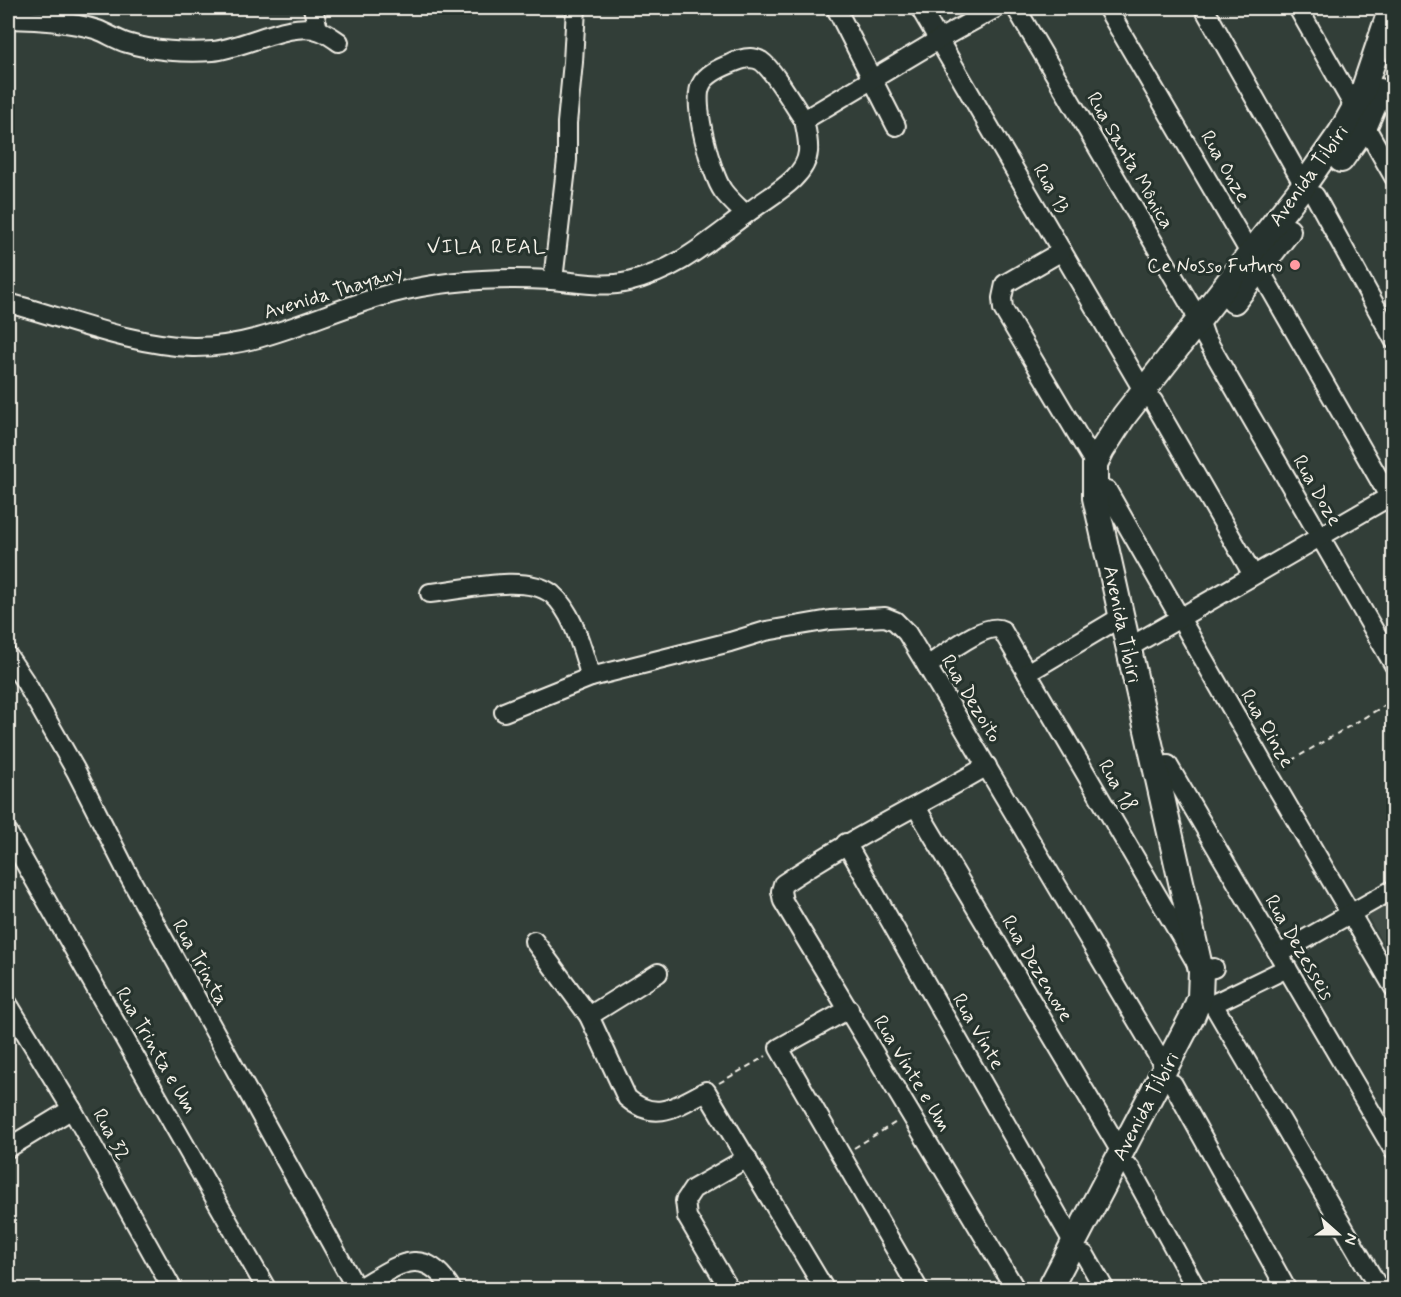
<svg xmlns="http://www.w3.org/2000/svg" width="1401" height="1297" viewBox="0 0 1401 1297" font-family="Mynerve,sans-serif">
<style>
.built{fill:#404b44}
.lines{fill:none;stroke-linecap:round;stroke-linejoin:round}
.minor-casing{stroke:#f4f1e8;stroke-width:22}
.major-casing{stroke:#f4f1e8;stroke-width:28}
.path{stroke:#f4f1e8;stroke-width:2;stroke-dasharray:6 4.5;stroke-linecap:butt}
.minor{stroke:#26332d;stroke-width:18}
.major{stroke:#26332d;stroke-width:24}
.poi-dot{fill:#ff9aa2;stroke:#26332d;stroke-width:2}
.labels{text-anchor:middle;stroke-width:6;stroke-linejoin:round;paint-order:stroke}
.street-label{font-size:20px;fill:#f4f1e8;stroke:#26332d}
.poi-label{font-size:20px;fill:#f4f1e8;stroke:#26332d;text-anchor:end}
.neighbourhood-label{font-size:21px;letter-spacing:1.5px;fill:#f4f1e8;stroke:#26332d}
</style>
<rect width="100%" height="100%" fill="#323e38"/>
<filter id="ink" filterUnits="userSpaceOnUse"><feTurbulence type="fractalNoise" baseFrequency=".0167" numOctaves="2"/><feDisplacementMap in="SourceGraphic" scale="12" xChannelSelector="R" yChannelSelector="G"/><feConvolveMatrix kernelMatrix="1 2 1 2 8 2 1 2 1" color-interpolation-filters="sRGB"/></filter>
<g filter="url(#ink)">
<polygon class="built" points="1393,901 1393,962 1368,917"/>
<g class="lines">
<defs>
<g id="minor">
<polyline points="313,8 318,29"/>
<polyline points="836,8 896,126"/>
<polyline points="920,8 1144,392"/>
<polyline points="1016,8 1199,320 1205,337 1394,665"/>
<polyline points="1107,8 1250,253 1394,505"/>
<polyline points="1204,8 1304,185"/>
<polyline points="1298,8 1394,177"/>
<path d="M8 19C38 20 69 21 98 30 108 34 117 40 127 43 153 51 186 53 213 51 242 49 293 19 320 31 327 33 333 38 339 42"/>
<polyline points="1315,196 1394,340"/>
<path d="M745 214C738 207 729 199 723 191 711 174 692 103 701 85 706 74 720 68 730 64 740 59 751 55 761 61 774 70 794 106 804 120"/>
<polyline points="1062,251 1005,284 1002,298 1003,309 1095,464"/>
<polyline points="553,280 567,160 567,123 573,62 576,8"/>
<path d="M8 303C66 318 133 346 193 347 263 348 326 310 393 293 445 280 499 277 551 280 577 282 603 288 628 282 681 269 711 239 753 209 771 195 806 178 808 152 809 141 806 130 804 120L938 40 996 8"/>
<polyline points="1153,401 1253,575"/>
<polyline points="1107,490 1269,774 1394,988"/>
<path d="M430 593C462 590 526 573 552 594 574 613 582 650 591 677"/>
<polyline points="1128,648 1394,494"/>
<polyline points="8,656 26,683 76,771 130,878 357,1290"/>
<path d="M927 666C943 656 986 621 1002 630L1201 971 1214 968"/>
<polyline points="1027,673 1121,617"/>
<polyline points="504,712 591,677 730,642 766,631 830,620 885,617 895,621 907,633 927,666 1165,1068"/>
<polyline points="1168,765 1394,1151"/>
<path d="M987 766C919 806 848 840 783 884L781 891 783 901 1016 1290"/>
<polyline points="916,807 1121,1152"/>
<polyline points="8,833 267,1290"/>
<polyline points="846,843 1073,1242"/>
<path d="M534 941 589 1016 627 1098C656 1123 677 1106 706 1091L825 1290"/>
<polyline points="1279,954 1394,889"/>
<polyline points="1287,968 1213,1004 1380,1290"/>
<polyline points="8,1004 72,1109 173,1290"/>
<polyline points="849,1009 779,1048 919,1290"/>
<polyline points="589,1016 658,973"/>
<polyline points="1173,1084 1287,1290"/>
<polyline points="8,1148 72,1109"/>
<polyline points="1130,1168 1197,1290"/>
<polyline points="1085,1255 1105,1290"/>
<path d="M357 1289C394 1268 423 1240 452 1290"/>
<polyline points="730,1290 687,1217 685,1201 693,1189 747,1158"/>
</g>
<g id="major">
<polyline points="1341,160 1365,126 1380,91"/>
<polyline points="1234,301 1288,231"/>
<polyline points="1049,1290 1193,1015 1200,997 1201,971 1095,498 1095,464 1102,450 1124,416 1304,185 1341,132 1362,94 1391,8"/>
</g>
</defs>
<use href="#minor" class="minor-casing"/>
<use href="#major" class="major-casing"/>
<g class="path">
<polyline points="1282,766 1394,700"/>
<polyline points="719,1083 766,1056"/>
<polyline points="854,1148 898,1121"/>
</g>
<use href="#minor" class="minor"/>
<use href="#major" class="major"/>
</g>
</g>
<circle class="poi-dot" cx="1295" cy="265" r="6"/>
<g class="labels">
<g class="street-label">
<text transform="translate(1131 160) rotate(60)" y="7">Rua Santa Mônica</text>
<text transform="translate(1226 166) rotate(60)" y="7">Rua Onze</text>
<text transform="translate(1308 175) rotate(-54)" y="7">Avenida Tibiri</text>
<text transform="translate(1052 188) rotate(60)" y="7">Rua 13</text>
<text transform="translate(333 291) rotate(-17)" y="7">Avenida Thayany</text>
<text transform="translate(1318 490) rotate(60)" y="7">Rua Doze</text>
<text transform="translate(1123 624) rotate(78)" y="7">Avenida Tibiri</text>
<text transform="translate(972 698) rotate(59)" y="7">Rua Dezoito</text>
<text transform="translate(1268 728) rotate(60)" y="7">Rua Qinze</text>
<text transform="translate(1118 785) rotate(60)" y="7">Rua 18</text>
<text transform="translate(1300 947) rotate(60)" y="7">Rua Dezesseis</text>
<text transform="translate(201 962) rotate(61)" y="7">Rua Trinta</text>
<text transform="translate(1038 968) rotate(59)" y="7">Rua Dezenove</text>
<text transform="translate(979 1031) rotate(60)" y="7">Rua Vinte</text>
<text transform="translate(157 1050) rotate(60)" y="7">Rua Trinta e Um</text>
<text transform="translate(913 1073) rotate(59)" y="7">Rua Vinte e Um</text>
<text transform="translate(1145 1106) rotate(-62)" y="7">Avenida Tibiri</text>
<text transform="translate(112 1134) rotate(61)" y="7">Rua 32</text>
</g>
<g class="poi-label">
<text x="1283" y="272">Ce Nosso Futuro</text>
</g>
<g class="neighbourhood-label">
<text x="487" y="253">VILA REAL</text>
</g>
</g>
<rect width="1401" height="1297" fill="none" stroke="#26332d" stroke-width="30"/>
<rect x="15" y="15" width="1371" height="1267" fill="none" stroke="#f4f1e8" stroke-width="2" filter="url(#ink)"/>
<g transform="translate(1338 1234) rotate(111)" stroke="#26332d" stroke-width="4.5" paint-order="stroke">
<path d="M0-4.5L10 22L0 15L-10 22Z" fill="#f4f1e8"/>
<text y="-9" font-size="16" font-weight="bold" text-anchor="middle" fill="#f4f1e8">N</text>
</g>
</svg>
